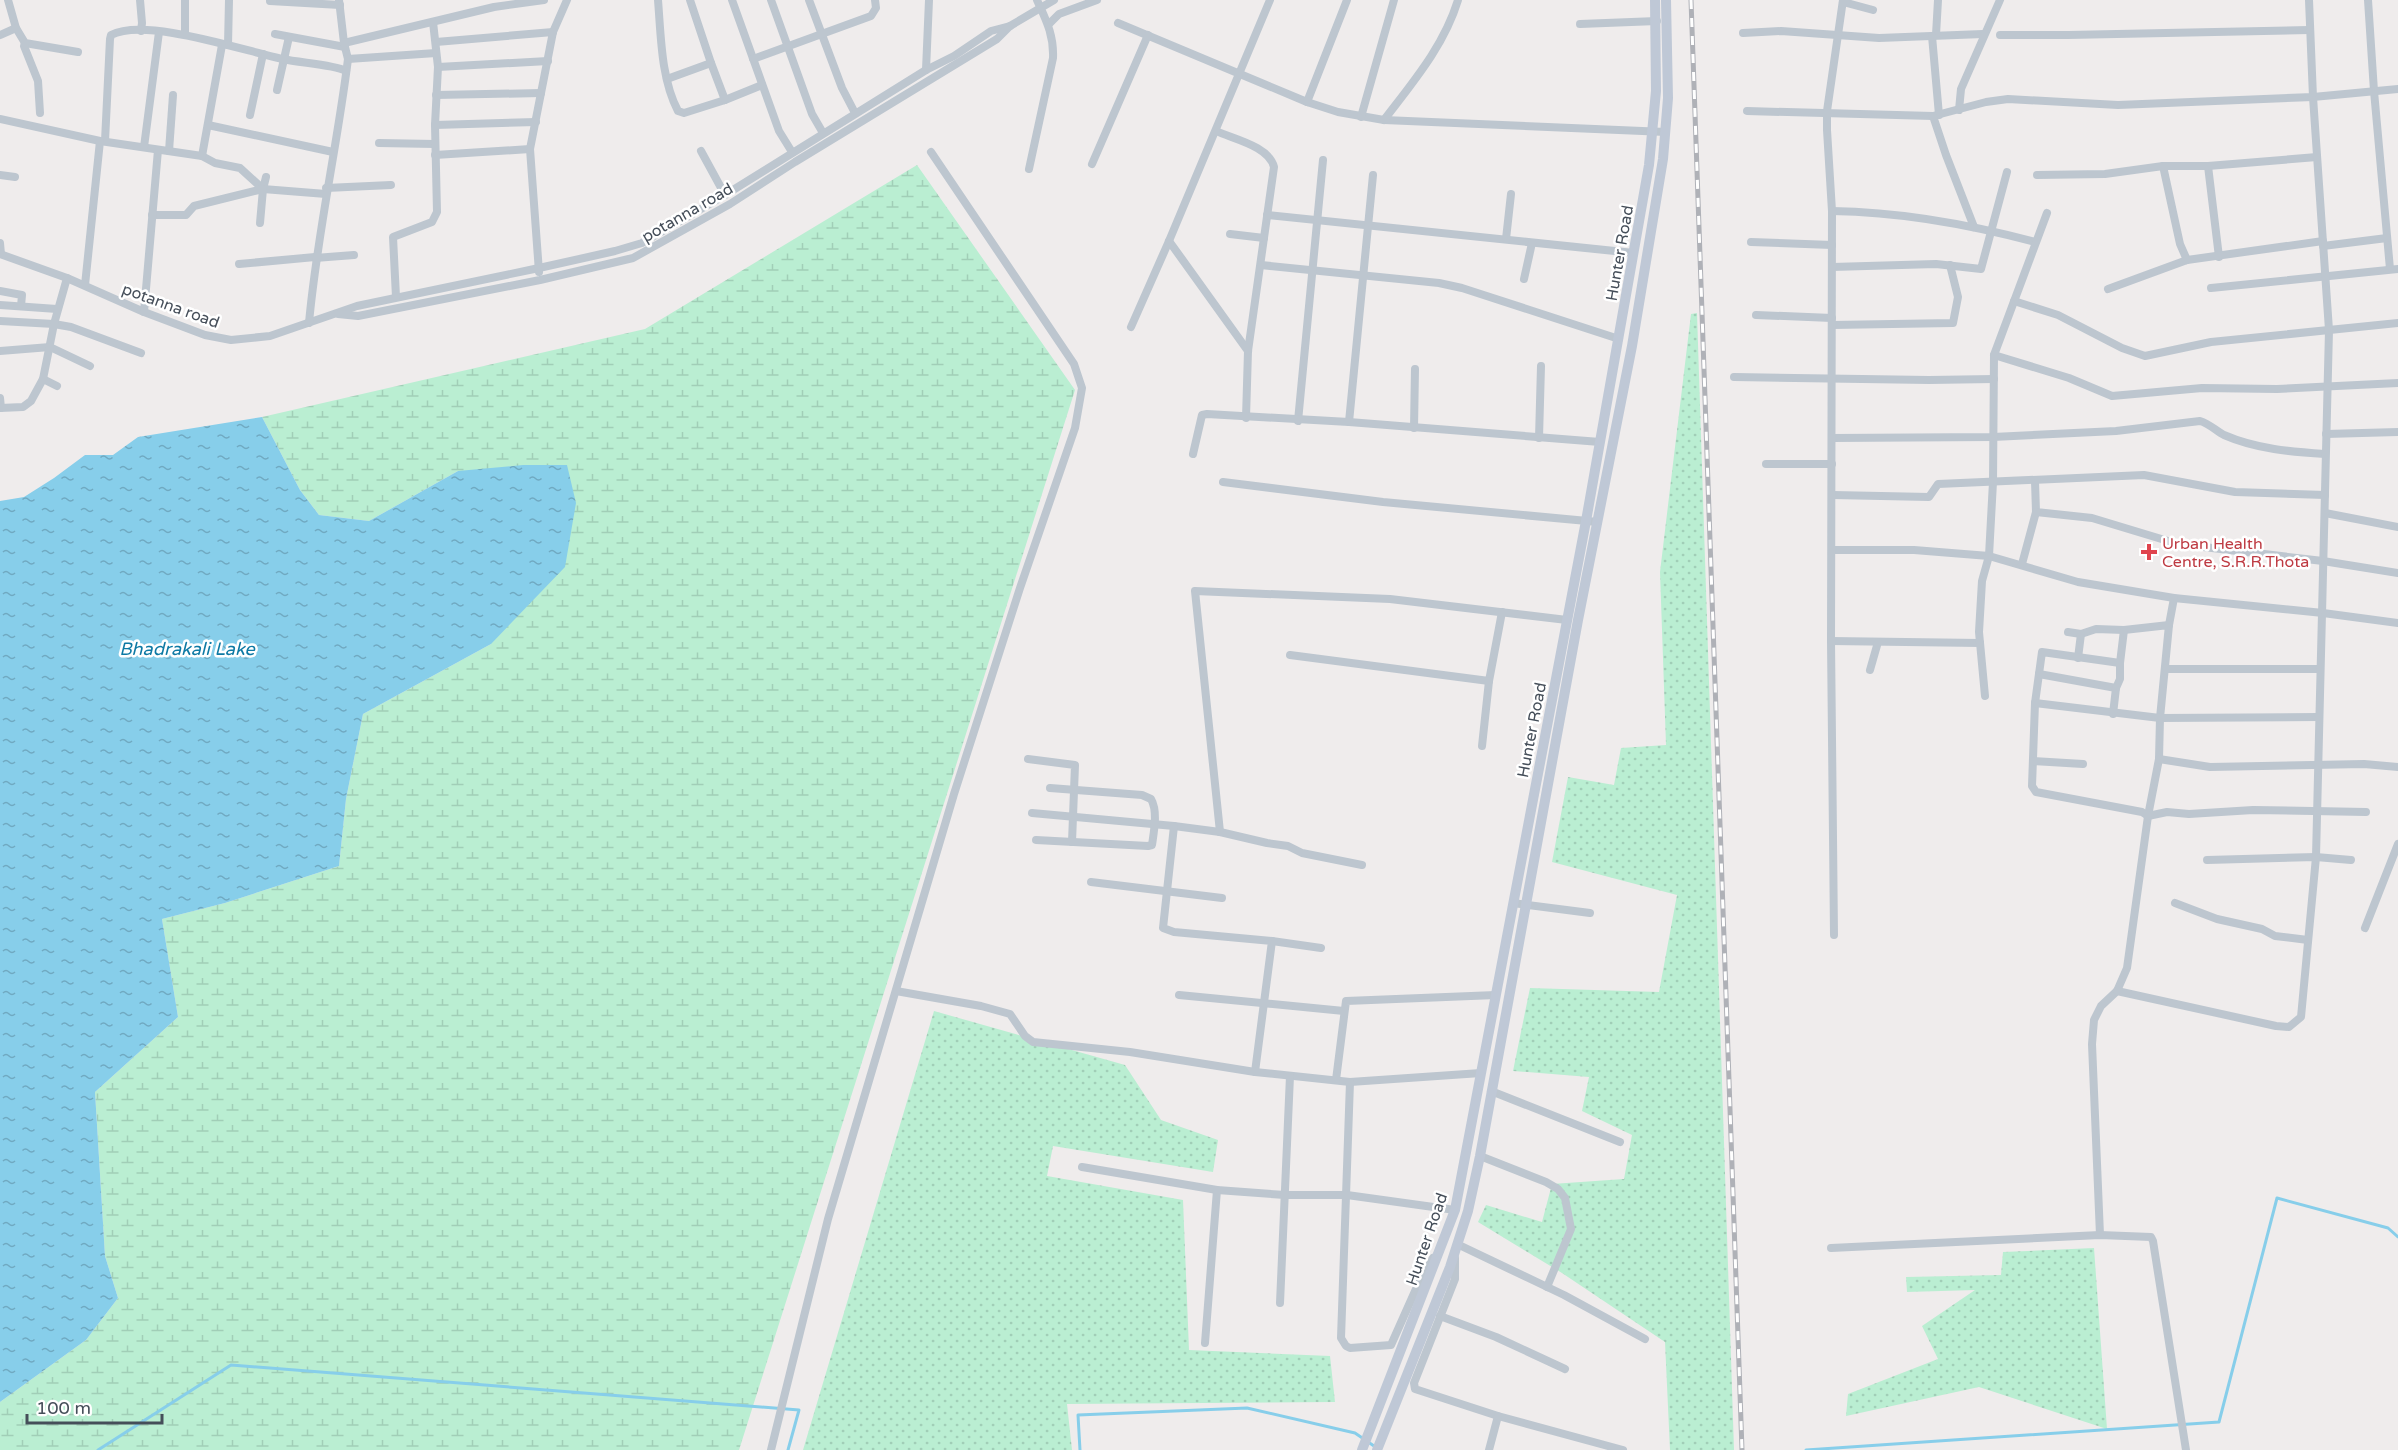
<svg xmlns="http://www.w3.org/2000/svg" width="2398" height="1450" viewBox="0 0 2398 1450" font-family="'Varela Round',sans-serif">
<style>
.grass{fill:url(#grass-dots)}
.wetland{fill:url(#wetland-marsh)}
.water{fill:url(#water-ripples)}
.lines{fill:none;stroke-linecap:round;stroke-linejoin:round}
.stream{stroke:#87ceea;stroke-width:3}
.street{stroke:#bdc6cf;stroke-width:8}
.secondary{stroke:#bfc8d6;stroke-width:10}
.rail-casing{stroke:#afb1b7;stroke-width:5}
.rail{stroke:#fff;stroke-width:3;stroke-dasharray:9;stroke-linecap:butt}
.health-dot{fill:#e0444e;stroke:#fff;stroke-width:2}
.labels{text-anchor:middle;stroke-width:5;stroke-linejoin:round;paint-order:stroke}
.street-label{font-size:16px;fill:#454e59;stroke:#fff}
.health-label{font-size:16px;fill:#be3a42;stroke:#fff;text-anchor:start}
.water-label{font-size:18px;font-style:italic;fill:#0d79a4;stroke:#fff}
</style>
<defs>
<pattern id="grass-dots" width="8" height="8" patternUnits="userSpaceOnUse" patternTransform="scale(1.5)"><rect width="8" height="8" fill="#baeed2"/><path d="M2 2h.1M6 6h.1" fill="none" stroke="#a1ceb7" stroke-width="1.8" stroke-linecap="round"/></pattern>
<pattern id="wetland-marsh" width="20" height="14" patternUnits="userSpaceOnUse" patternTransform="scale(1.5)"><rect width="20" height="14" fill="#baeed2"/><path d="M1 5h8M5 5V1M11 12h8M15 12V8" fill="none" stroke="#a1ceb7"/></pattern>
<pattern id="water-ripples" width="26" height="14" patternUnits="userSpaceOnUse" patternTransform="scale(1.5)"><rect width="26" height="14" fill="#87ceea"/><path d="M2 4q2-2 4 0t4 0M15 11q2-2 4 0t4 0" fill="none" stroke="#70a9c1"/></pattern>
</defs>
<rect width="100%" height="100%" fill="#efecec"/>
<g class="grass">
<polygon points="1697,313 1734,1450 1670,1450 1665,1342 1562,1273 1478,1222 1486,1205 1542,1222 1552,1184 1624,1179 1632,1135 1582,1111 1589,1077 1513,1071 1530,988 1659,992 1677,895 1552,862 1568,777 1614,785 1621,748 1666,745 1660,572 1691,314"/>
<polygon points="934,1011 1125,1065 1161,1120 1218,1140 1213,1172 1053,1146 1047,1176 1183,1200 1189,1350 1330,1356 1335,1402 1067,1404 1072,1450 803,1450"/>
<polygon points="2094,1248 2107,1429 1979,1387 1846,1416 1848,1394 1938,1359 1922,1326 1975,1290 1907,1292 1906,1277 2001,1275 2003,1252"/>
</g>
<polygon class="wetland" points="917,165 1075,390 739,1450 0,1450 0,1402 86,1340 118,1298 105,1256 95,1092 178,1017 162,919 225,903 339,866 346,799 363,714 491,644 458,471 369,521 319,515 300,490 262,417 645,329"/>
<polygon class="water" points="262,417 300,490 319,515 369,521 458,471 523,465 567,465 576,503 565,567 491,644 363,714 346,799 339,866 225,903 162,919 178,1017 95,1092 105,1256 118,1298 86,1340 0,1402 0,501 24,497 54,478 85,455 113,455 138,437"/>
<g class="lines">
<g class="stream">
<polyline points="98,1450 231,1365 799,1410 788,1450"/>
<polyline points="1080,1450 1078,1415 1247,1408 1355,1433 1374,1446"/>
<polyline points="1806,1450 2219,1422 2277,1198 2388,1228 2398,1237"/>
</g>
<g class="street">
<polyline points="8,0 16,28 25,43 78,52"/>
<polyline points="140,0 142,23 141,31"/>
<polyline points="339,0 344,43 348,59 436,53"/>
<path d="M658 0C661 36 661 79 678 111L684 113 725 100 762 85"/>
<polyline points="732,0 779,131 792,152"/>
<polyline points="771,0 812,114 823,133"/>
<polyline points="809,0 842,88 855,113"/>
<polyline points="2368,0 2374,91 2390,269"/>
<polyline points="270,1 340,5"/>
<polyline points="1843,2 1873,10"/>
<polyline points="1118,23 1307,102 1338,112 1384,120 1666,132"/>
<polyline points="1049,24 1059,14 1097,0"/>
<polyline points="1580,24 1657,21"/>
<polyline points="185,33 185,0"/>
<polyline points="1743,33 1781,31 1879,38 1983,34"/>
<polyline points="275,34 345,47"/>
<polyline points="0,35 16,28"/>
<polyline points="1936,35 1938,0"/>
<polyline points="2000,35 2068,35 2309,30"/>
<polyline points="1932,36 1939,115"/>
<polyline points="436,42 553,32"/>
<polyline points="25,43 24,46 38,81 40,113"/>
<polyline points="344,43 494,7 544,0"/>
<polyline points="228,45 229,0"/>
<polyline points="753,59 871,16 876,8 875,0"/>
<polyline points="711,63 725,100"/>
<polyline points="438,67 548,61"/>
<polyline points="926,70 929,0"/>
<polyline points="667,79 711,63 690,0"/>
<polyline points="277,90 289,37"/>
<polyline points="436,95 541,93"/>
<polyline points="1307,102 1347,0"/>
<polyline points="1959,110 1961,89 2000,0"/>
<polyline points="1747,111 1933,116 1986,102 2008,99 2118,105 2313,97 2398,89"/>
<polyline points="250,115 263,54"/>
<polyline points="1933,116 1946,155 1974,227"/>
<polyline points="1361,117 1394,0"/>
<polyline points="0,119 100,141 202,156 215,163 240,168 263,189 326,194"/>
<path d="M1384 120C1413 82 1444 46 1458 0"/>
<polyline points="208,125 333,152"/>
<polyline points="435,125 536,122"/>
<path d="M1216 131C1233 139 1269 146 1274 167L1248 351 1246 418"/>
<path d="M105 141 110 39 111 35C146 17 244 51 283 59 299 63 332 64 346 71"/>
<polyline points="379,143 435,144"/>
<polyline points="144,147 159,32"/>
<polyline points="169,151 173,95"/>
<polyline points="701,151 725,195"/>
<polyline points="435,155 530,149"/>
<polyline points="202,156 222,45"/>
<polyline points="1092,164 1148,35"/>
<polyline points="2163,166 2180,244 2187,260"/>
<polyline points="2208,166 2219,257"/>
<path d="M1029 169 1053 58C1054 35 1046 20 1037 0"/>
<polyline points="0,175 15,177"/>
<polyline points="2037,175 2105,174 2163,166 2208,166 2317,157"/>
<polyline points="326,188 391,185"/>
<path d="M1832 211C1902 212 1968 224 2035 242"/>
<polyline points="152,215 186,215 194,206 263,189 266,177"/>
<polyline points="1267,215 1634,253"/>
<polyline points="260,223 263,189"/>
<polyline points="1230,234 1264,238"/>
<polyline points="1506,239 1511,194"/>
<polyline points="1169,241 1248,351"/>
<polyline points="1751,242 1832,245"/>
<polyline points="0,243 1,254"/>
<polyline points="2323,246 2387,238"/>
<polyline points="0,254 67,278 144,312 205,335 231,340 270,336 357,306 539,268 615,251 642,243 725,195 926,70 954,56 991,31 1010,26"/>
<polyline points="315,258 354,255"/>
<polyline points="239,264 315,257"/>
<polyline points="1261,265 1439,283 1462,288 1619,339"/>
<polyline points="1832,267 1936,264 1981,269 2007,172"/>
<polyline points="539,272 530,149 553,32 567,0"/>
<polyline points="1524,279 1532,243"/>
<polyline points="85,285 100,141"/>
<polyline points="2211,288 2398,269"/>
<polyline points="2108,289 2187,260 2323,241"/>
<polyline points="0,291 22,295 21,306"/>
<polyline points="396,297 393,237 432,222 437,212 435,125 438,67 433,22"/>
<polyline points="2014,301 2058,315 2122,348 2145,356 2211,342 2398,323"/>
<polyline points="0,305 57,309"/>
<polyline points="144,312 158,150"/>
<polyline points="338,314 358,316 540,280 633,258 730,204 795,162 997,39 1010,26 1054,0"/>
<polyline points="1756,315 1832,318"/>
<polyline points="0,321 54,324 71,327 141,353"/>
<path d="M309 323C317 234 337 148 348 59"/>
<polyline points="1832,325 1953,323 1958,297 1950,265"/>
<polyline points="1131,327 1169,241 1270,0"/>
<polyline points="0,351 50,347 90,366"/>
<polyline points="1994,355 2069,378 2112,396 2202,388 2277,389 2398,383"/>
<polyline points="1734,377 1929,380 1994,379"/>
<polyline points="43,379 57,386"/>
<polyline points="0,398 1,408"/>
<polyline points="0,408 23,407 31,401 43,379 54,324 67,278"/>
<polyline points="1298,421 1323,160"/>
<polyline points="1349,422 1373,175"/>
<polyline points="1414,428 1415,369"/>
<polyline points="2326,434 2398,432"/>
<polyline points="1539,438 1541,366"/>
<path d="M1832 438 1993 437 2116 431 2200 421C2210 424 2216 431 2224 435 2256 449 2292 452 2325 454"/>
<polyline points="1193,454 1202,415 1207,414 1349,422 1600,442"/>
<polyline points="1766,464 1832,464"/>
<polyline points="2035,481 2036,512 2092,518 2178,544 2323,561 2398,573"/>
<polyline points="1223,482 1383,502 1598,522"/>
<polyline points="1833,495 1929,497 1938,484 2144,475 2235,492 2325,495"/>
<polyline points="2325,513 2398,527"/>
<polyline points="1832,550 1914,550 1989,556 2078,582 2174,598 2323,613 2398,623"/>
<polyline points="2022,564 2036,512"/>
<polyline points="2169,625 2174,598"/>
<polyline points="2068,632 2081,634 2096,629 2124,630 2169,625 2160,718 2159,759 2148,816 2127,968 2117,991 2101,1006 2094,1020 2092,1044 2100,1235"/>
<polyline points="1831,641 1980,643"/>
<polyline points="1290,655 1489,681 1502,612"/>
<polyline points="2078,658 2081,634"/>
<polyline points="2120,663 2042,652 2035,703 2032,786 2036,792 2142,812 2148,816 2167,812 2189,814 2253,810 2366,812"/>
<polyline points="2166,669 2319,669"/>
<polyline points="1870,670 1878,642"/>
<polyline points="2039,674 2116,688"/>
<polyline points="1985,696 1979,632 1982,581 1989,556 1993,482 1994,355 2047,213"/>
<polyline points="2035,703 2160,718 2318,717"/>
<polyline points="2113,714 2116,688 2120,679 2120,663 2124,630"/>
<polyline points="1482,746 1489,681"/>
<polyline points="1028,759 1075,765 1072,842"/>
<polyline points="2159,759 2210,767 2364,764 2398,767"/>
<polyline points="2033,761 2083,764"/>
<polyline points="1032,813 1174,826 1220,832 1267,843 1288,846 1302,853 1362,865"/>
<polyline points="1174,826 1163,928 1174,932 1272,941 1255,1072"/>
<polyline points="1220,832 1195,591 1390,599 1567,620"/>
<path d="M1036 840 1148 846 1152 845C1154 831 1158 811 1151 799L1142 795 1050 788"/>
<polyline points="2207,860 2316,857 2351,860"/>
<polyline points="1091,882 1222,898"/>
<polyline points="1513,903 1590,913"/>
<polyline points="2175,903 2217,919 2262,929 2275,936 2308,940"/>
<polyline points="2365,928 2398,844"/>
<polyline points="1834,935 1831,641 1832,211 1827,130 1827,111 1843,0"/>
<polyline points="1272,941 1321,948"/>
<polyline points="896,991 981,1006 1010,1014 1025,1036 1033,1042 1130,1052 1255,1072 1350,1082 1481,1073"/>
<polyline points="2117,991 2276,1026 2289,1027 2301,1017 2316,857 2329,330 2313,97 2309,0"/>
<polyline points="1179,995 1344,1011"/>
<polyline points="1336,1080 1346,1001 1496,995"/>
<polyline points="1350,1082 1341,1338 1346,1346 1350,1348 1391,1345 1416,1289 1433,1258"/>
<polyline points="1491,1091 1620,1142"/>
<polyline points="1480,1156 1546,1182 1558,1189 1565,1198 1571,1229 1547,1287"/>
<polyline points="1082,1167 1217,1190 1285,1195 1347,1195 1455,1210"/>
<polyline points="1457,1244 1564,1295 1645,1339"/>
<polyline points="1831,1248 2100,1235 2151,1237 2153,1241 2186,1450"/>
<polyline points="1455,1258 1455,1279 1414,1383 1415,1389 1498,1416 1623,1450"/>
<polyline points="1280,1303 1290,1076"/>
<polyline points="1440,1316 1496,1337 1565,1369"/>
<polyline points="1205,1343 1217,1190"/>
<polyline points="771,1450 828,1219 954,794 1020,588 1075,428 1082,388 1074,364 931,152"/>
<polyline points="1489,1450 1498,1416"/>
</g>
<g class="secondary">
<polyline points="1362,1450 1455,1210 1586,521 1649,165 1656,91 1655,0"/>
<polyline points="1377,1450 1450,1267 1468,1211 1480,1156 1578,620 1632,346 1663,159 1668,98 1666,0"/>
</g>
<defs>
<polyline id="rail" points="1691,0 1742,1450"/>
</defs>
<use href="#rail" class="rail-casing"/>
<use href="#rail" class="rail"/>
</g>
<path class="health-dot" d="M2146 543h6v6h6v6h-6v6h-6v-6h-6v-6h6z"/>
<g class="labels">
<g class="street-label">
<text transform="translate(687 212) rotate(-30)" y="6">potanna road</text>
<text transform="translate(1619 253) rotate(-80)" y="6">Hunter Road</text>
<text transform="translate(171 305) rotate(20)" y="6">potanna road</text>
<text transform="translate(1531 730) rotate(-79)" y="6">Hunter Road</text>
<text transform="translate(1426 1239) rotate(-71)" y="6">Hunter Road</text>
</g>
<g class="health-label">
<text x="2162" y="549">Urban Health<tspan x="2162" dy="18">Centre, S.R.R.Thota</tspan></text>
</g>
<g class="water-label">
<text x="187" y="655">Bhadrakali Lake</text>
</g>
</g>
<path d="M27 1414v9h135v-9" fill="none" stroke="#454e59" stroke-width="3"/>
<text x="36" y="1414" font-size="18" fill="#454e59" stroke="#ffffff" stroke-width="4.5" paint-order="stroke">100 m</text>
</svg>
